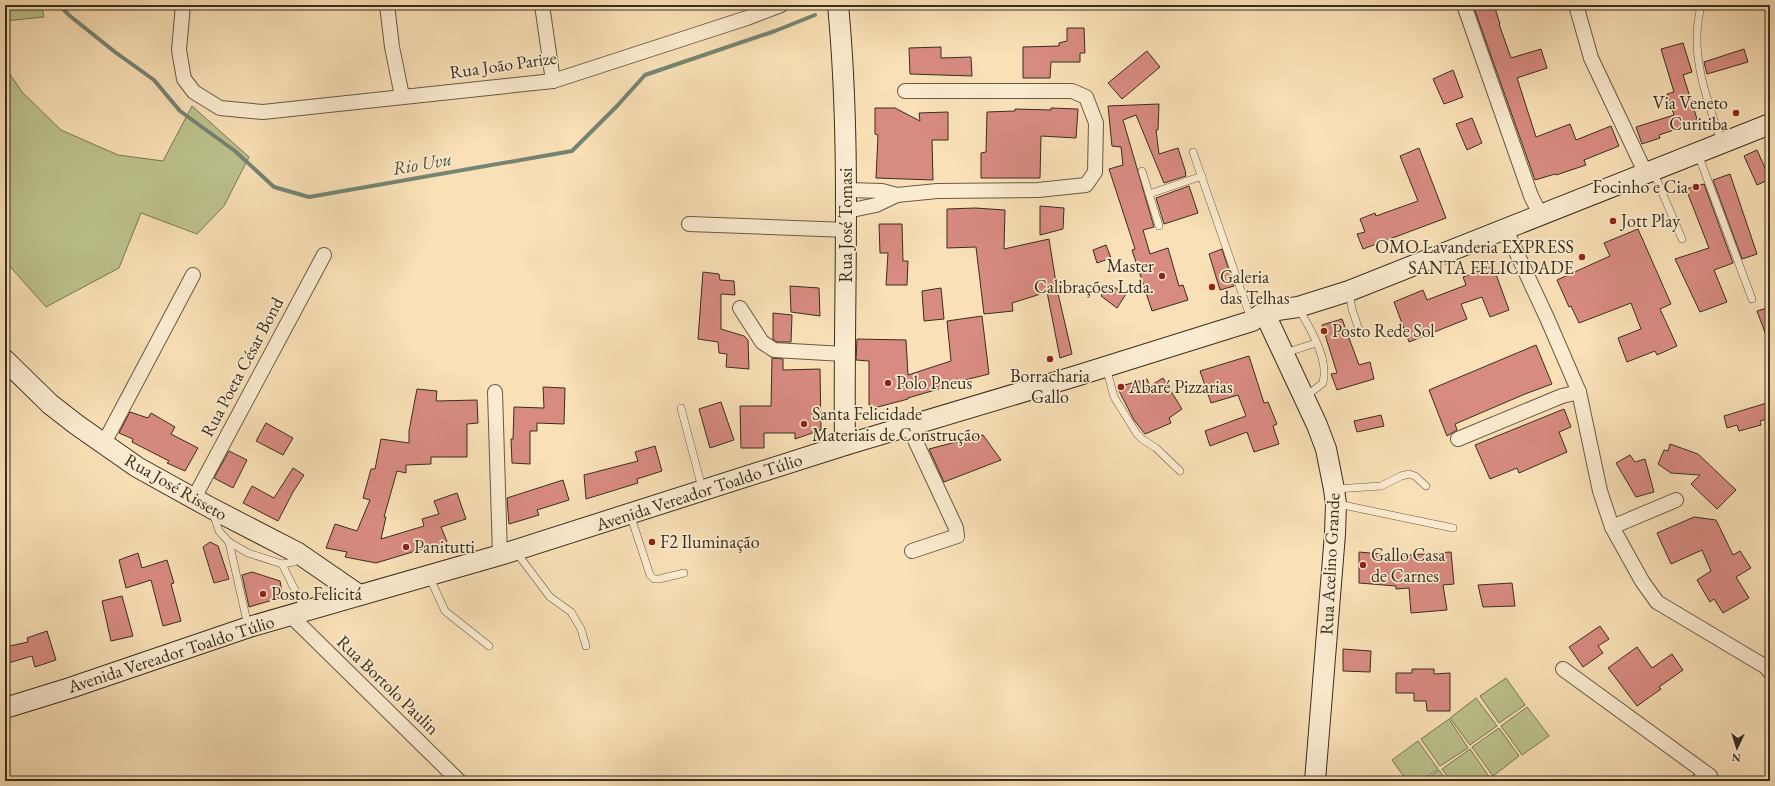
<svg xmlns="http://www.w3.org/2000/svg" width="1775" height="786" viewBox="0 0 1775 786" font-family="'EB Garamond',serif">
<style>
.green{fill:#bcc28e;stroke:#7a7857}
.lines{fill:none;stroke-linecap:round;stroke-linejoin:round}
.stream{stroke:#758473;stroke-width:4}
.building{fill:#d88b81;stroke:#382e20}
.lane-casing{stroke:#685a46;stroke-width:8}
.street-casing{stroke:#685a46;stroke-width:16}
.secondary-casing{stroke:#382e20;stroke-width:22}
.lane{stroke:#fbebd0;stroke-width:7}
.street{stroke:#fbebd0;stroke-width:14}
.secondary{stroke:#fbebd0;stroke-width:20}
.poi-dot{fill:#8f2418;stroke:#fbebd0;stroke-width:1.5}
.labels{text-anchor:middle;stroke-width:3.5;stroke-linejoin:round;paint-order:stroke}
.street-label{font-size:18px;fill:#382e20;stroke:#fbebd0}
.poi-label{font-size:18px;fill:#382e20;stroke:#fbebd0;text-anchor:start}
.water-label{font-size:19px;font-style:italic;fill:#525242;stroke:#fbebd0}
</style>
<rect width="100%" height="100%" fill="#f9e0b6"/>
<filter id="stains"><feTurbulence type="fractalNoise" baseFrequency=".005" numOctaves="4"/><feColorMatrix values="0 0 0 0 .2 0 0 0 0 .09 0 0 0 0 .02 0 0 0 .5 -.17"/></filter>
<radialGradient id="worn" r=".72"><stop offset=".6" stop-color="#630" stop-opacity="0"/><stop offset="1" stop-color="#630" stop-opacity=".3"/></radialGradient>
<g class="green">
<polygon points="5,5 41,5 44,17 5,21"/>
<polygon points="5,67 22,92 61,130 118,155 163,161 192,106 249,157 224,206 197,234 141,213 119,268 46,307 5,261"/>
<polygon points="1506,678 1525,705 1499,723 1480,696"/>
<polygon points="1476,698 1497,726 1470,745 1450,718"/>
<polygon points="1527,707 1549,736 1522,755 1501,726"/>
<polygon points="1449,719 1468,748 1440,766 1421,739"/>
<polygon points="1499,728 1519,756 1493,776 1472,747"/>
<polygon points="1418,741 1438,769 1421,781 1407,781 1392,760"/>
<polygon points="1470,749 1490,778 1485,781 1451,781 1442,769"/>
<polygon points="1439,770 1447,781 1425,781"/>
</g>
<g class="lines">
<polyline class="stream" points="59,5 70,16 115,52 154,80 180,111 235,151 274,187 309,197 572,151 617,106 645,75 775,31 815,15"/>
</g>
<g class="building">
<polygon points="1473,5 1494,5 1500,24 1499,24 1511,58 1541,49 1547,68 1517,78 1536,137 1570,124 1576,140 1611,126 1619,146 1584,160 1586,165 1556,175 1555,174 1535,180"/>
<polygon points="1067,28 1084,28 1085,53 1080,53 1080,62 1051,62 1050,78 1023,78 1023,47 1059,46 1059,43 1067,41"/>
<polygon points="1683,43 1692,72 1683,75 1698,122 1659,135 1660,138 1642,144 1636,127 1674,115 1667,94 1674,92 1661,49"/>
<polygon points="941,47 941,58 971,57 972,76 910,74 909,48"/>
<polygon points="1744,49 1748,62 1707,74 1704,62"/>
<polygon points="1147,51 1160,67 1122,99 1108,83"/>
<polygon points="1453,70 1463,97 1444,104 1433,79"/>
<polygon points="1159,104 1158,130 1156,130 1159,154 1178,148 1186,173 1185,173 1186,176 1164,183 1136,115 1123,120 1154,227 1143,230 1150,254 1168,248 1179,286 1183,285 1188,300 1152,311 1132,250 1135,249 1109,169 1123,165 1121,147 1112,146 1108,106"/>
<polygon points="875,108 895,108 920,121 919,113 948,112 948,140 932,140 933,180 876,178 878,135 875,134"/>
<polygon points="1051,108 1078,109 1076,138 1041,136 1040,178 981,178 981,153 986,152 987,112 1015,111 1015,109 1051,110"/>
<polygon points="1472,118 1482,143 1467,150 1456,124"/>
<polygon points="1419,148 1446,218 1363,249 1357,234 1365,232 1360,219 1375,213 1376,216 1418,201 1400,156"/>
<polygon points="1757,150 1770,179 1757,185 1744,156"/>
<polygon points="1730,174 1757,254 1742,259 1713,180"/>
<polygon points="1704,184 1733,263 1714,270 1727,302 1700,312 1675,259 1709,248 1686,189"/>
<polygon points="1189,186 1198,213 1164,224 1156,198"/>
<polygon points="1040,206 1064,208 1063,229 1040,235"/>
<polygon points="975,208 1005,210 1004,249 1049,239 1057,289 1072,354 1060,358 1047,292 1012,303 1013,311 984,314 976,247 947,248 947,209"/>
<polygon points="879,224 902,224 903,261 908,261 907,285 886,285 888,253 880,253"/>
<polygon points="1638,229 1671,304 1660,309 1677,346 1657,355 1655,351 1627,362 1618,338 1641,329 1631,303 1579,323 1571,306 1569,307 1557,280 1610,256 1604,243"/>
<polygon points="1106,245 1111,258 1097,263 1093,250"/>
<polygon points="1222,249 1234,286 1220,290 1209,254"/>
<polygon points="1493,266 1509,310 1490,317 1482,297 1461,304 1467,319 1409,342 1394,302 1423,290 1427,300 1466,285 1463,277"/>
<polygon points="703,272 719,274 720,280 734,281 735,295 721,294 721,329 744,336 748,340 749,369 726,367 727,354 719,353 718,342 698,339"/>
<polygon points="1109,284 1126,294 1117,308 1101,296"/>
<polygon points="790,286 819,288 820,316 791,312"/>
<polygon points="941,288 944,319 924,321 922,291"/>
<polygon points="1770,307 1770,343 1769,343 1757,311"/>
<polygon points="773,313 792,315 791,342 777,342 773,339"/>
<polygon points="982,316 989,374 949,384 949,386 908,398 908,399 874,408 869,405 869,361 856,360 857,339 906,340 908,375 951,361 947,321"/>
<polygon points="1342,319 1359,365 1370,362 1374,379 1337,390 1331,374 1337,373 1322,325"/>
<polygon points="1536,345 1552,384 1525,394 1455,424 1457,430 1447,436 1429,390"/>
<polygon points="1249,356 1264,403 1268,402 1277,424 1273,426 1279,444 1254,452 1247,432 1210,446 1205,431 1246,416 1238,395 1211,403 1200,371"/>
<polygon points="772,358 783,359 783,370 820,369 821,430 795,439 795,433 764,433 764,448 741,448 740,406 771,406"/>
<polygon points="1163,378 1182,409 1169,418 1171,423 1145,434 1134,420 1117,387 1147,379 1150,386"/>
<polygon points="543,387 565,388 564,424 537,423 537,431 530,431 530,464 512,463 511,439 513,439 514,407 544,408"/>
<polygon points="417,389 437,391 436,401 477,400 478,423 467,424 467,457 431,457 431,464 406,465 406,473 397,471 384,517 386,517 381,539 424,526 422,519 439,514 434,501 457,493 466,519 441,527 448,544 430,550 429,547 376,563 345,557 347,552 326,548 335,524 357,531 370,500 363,498 371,469 375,469 381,439 409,443 409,431"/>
<polygon points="721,402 734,440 710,448 699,409"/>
<polygon points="1770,402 1770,418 1760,421 1761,425 1739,431 1737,425 1727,428 1724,416"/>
<polygon points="1564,409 1571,427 1559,432 1567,452 1519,473 1517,468 1490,479 1475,445"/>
<polygon points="130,412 148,418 151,413 175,427 171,434 198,448 185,471 167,463 169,461 132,442 133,439 119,433"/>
<polygon points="1381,415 1384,426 1357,432 1354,421"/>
<polygon points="266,423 293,438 283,455 256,441"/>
<polygon points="983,435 1001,460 944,482 929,449"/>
<polygon points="1670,444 1698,454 1736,490 1717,509 1691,484 1700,475 1671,473 1658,464 1664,450 1668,451"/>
<polygon points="655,446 662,471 637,479 638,483 586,499 584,475 638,461 635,452"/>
<polygon points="229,451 247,460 233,488 214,478"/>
<polygon points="1630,455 1635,462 1645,459 1654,492 1636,497 1616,463"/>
<polygon points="293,468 304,475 293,492 278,521 243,503 252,486 274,498"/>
<polygon points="563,480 569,500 537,510 539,515 509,524 507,498"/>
<polygon points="1694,517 1716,520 1733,555 1740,551 1751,568 1736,577 1749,598 1723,613 1714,599 1710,602 1697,580 1711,571 1702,550 1671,564 1657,533"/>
<polygon points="210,542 218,546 229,579 214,583 203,547"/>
<polygon points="1359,552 1381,554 1381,557 1451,552 1454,584 1443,585 1447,610 1411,613 1409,588 1396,589 1396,586 1359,583"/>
<polygon points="138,553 142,568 167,560 174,583 171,584 181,621 163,626 151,580 126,588 119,560"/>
<polygon points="252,572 280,581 283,597 249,607 242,575"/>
<polygon points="1512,583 1515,606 1483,607 1478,585"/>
<polygon points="122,596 133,636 111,641 102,601"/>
<polygon points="1600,626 1609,639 1598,646 1603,653 1583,667 1569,647"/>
<polygon points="47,631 56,660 35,667 32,656 5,664 5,647 28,642 27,638"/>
<polygon points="1637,647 1652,668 1672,654 1683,670 1659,687 1661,689 1637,706 1608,668"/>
<polygon points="1343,649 1371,651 1370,672 1343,671"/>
<polygon points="1412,669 1434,669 1434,674 1450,673 1450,711 1427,711 1426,701 1414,701 1414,693 1396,693 1396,673 1412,673"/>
</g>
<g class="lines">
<defs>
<g id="lane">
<path d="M1701 5C1699 15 1697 26 1697 36 1696 72 1710 107 1721 141"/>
<polyline points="1193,152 1251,319"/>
<polyline points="1698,154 1752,299"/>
<polyline points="1142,171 1159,226"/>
<polyline points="1653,171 1682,239"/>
<polyline points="1149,194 1202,176"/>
<polyline points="1349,291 1352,309 1359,330"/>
<path d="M1299 309C1311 330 1329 359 1323 383L1306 396"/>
<polyline points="1285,353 1316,343"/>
<polyline points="1106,367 1114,397 1137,434 1142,439 1156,448 1180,471"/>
<polyline points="681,408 702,488"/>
<polyline points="1335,489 1381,486 1401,476 1409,474 1415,476 1426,486"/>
<polyline points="1338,504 1453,528"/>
<polyline points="213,513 219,531 229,542 248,553 282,564 294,562 297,555"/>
<polyline points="630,514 650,575 654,579 659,579 684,573"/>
<polyline points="229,542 248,626"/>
<polyline points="516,552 550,597 571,612 581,629 586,646"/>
<polyline points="282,564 305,610"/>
<polyline points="429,576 445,611 489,646"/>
</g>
<g id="street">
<polyline points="183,5 179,50 184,79 194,92 220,108 263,112 553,81 747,18 781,5"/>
<polyline points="387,5 392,47 402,96"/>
<polyline points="542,5 553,81"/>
<polyline points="1464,5 1531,196 1541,216"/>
<polyline points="1576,5 1591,58 1646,174"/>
<polyline points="847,190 882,191 897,195"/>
<polyline points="847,211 876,205 897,195 937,191 1038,190 1086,185 1095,172 1096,123 1086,97 1072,91 905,91"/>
<polyline points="689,224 847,230"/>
<polyline points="1506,230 1547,318 1579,392 1600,491 1612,527 1642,581 1657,602 1766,667 1770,672"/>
<polyline points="740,308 762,342 774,350 844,354"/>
<polyline points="495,392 500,555"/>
<polyline points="909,427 956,528 957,536 912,551"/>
<polyline points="1458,439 1562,396 1579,392"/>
<polyline points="104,443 193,275"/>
<polyline points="194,498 324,255"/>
<polyline points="1612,527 1676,500"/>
<polyline points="290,615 459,781"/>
<polyline points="1563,669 1710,776 1698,781"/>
</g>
<g id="secondary">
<path d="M838 5C852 151 843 298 845 445"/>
<polyline points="1264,312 1317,425 1326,449 1334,489 1336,504 1335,534 1315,781"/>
<polyline points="5,360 50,404 77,425 137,467 211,508 298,553 359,595"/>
<polyline points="5,708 70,688 249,627 500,555 845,445 1076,376 1252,321 1264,312 1298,307 1349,291 1770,124"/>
</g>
</defs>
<use href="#lane" class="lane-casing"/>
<use href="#street" class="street-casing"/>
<use href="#secondary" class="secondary-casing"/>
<use href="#lane" class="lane"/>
<use href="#street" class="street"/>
<use href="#secondary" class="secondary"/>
</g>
<g class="poi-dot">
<circle cx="1736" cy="113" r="4"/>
<circle cx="1696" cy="187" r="4"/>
<circle cx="1613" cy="221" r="4"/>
<circle cx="1582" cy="257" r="4"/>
<circle cx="1162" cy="276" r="4"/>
<circle cx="1212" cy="287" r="4"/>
<circle cx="1324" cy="331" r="4"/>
<circle cx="1050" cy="359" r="4"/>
<circle cx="888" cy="383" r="4"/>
<circle cx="1121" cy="387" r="4"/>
<circle cx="804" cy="424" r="4"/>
<circle cx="652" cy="542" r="4"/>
<circle cx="406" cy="547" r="4"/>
<circle cx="1363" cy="565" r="4"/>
<circle cx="263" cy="594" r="4"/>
</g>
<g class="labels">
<g class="street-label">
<text transform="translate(503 65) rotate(-8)" y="6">Rua João Parize</text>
<text transform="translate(846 225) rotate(-90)" y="6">Rua José Tomasi</text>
<text transform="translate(242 367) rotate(-62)" y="6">Rua Poeta César Bond</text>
<text transform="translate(176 487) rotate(30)" y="6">Rua José Risseto</text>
<text transform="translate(699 492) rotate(-18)" y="6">Avenida Vereador Toaldo Túlio</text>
<text transform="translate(1330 564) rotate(-87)" y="6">Rua Acelino Grande</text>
<text transform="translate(171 654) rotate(-18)" y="6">Avenida Vereador Toaldo Túlio</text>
<text transform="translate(388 685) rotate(44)" y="6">Rua Bortolo Paulin</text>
</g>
<g class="poi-label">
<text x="1728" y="109" text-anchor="end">Via Veneto<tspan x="1728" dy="21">Curitiba</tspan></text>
<text x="1688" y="193" text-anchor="end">Focinho e Cia</text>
<text x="1621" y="227">Jott Play</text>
<text x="1574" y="253" text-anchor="end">OMO Lavanderia EXPRESS<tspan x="1574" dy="21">SANTA FELICIDADE</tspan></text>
<text x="1154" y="272" text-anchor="end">Master<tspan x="1154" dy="21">Calibrações Ltda.</tspan></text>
<text x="1220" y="283">Galeria<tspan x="1220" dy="21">das Telhas</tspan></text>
<text x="1332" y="337">Posto Rede Sol</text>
<text x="1050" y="382" text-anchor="middle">Borracharia<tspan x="1050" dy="21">Gallo</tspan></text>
<text x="896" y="389">Polo Pneus</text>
<text x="1129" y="393">Abaré Pizzarias</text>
<text x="812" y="420">Santa Felicidade<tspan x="812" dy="21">Materiais de Construção</tspan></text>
<text x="660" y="548">F2 Iluminação</text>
<text x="414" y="553">Panitutti</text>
<text x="1371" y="561">Gallo Casa<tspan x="1371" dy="21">de Carnes</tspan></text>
<text x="271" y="600">Posto Felicitá</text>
</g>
<g class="water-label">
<text transform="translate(422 163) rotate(-10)" y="7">Rio Uvu</text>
</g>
</g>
<rect width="1775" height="786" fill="none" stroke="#f9e0b6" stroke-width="20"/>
<rect x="6" y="6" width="1763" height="774" fill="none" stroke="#382e20" stroke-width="2"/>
<rect x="10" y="10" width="1755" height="766" fill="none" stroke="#382e20"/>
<g transform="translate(1737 748) rotate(184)" stroke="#fbebd0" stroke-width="3" paint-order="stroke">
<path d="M0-3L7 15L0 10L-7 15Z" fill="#382e20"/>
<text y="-6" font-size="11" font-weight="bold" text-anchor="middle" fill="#382e20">N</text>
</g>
<rect width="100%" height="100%" filter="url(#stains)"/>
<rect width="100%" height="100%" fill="url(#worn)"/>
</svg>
